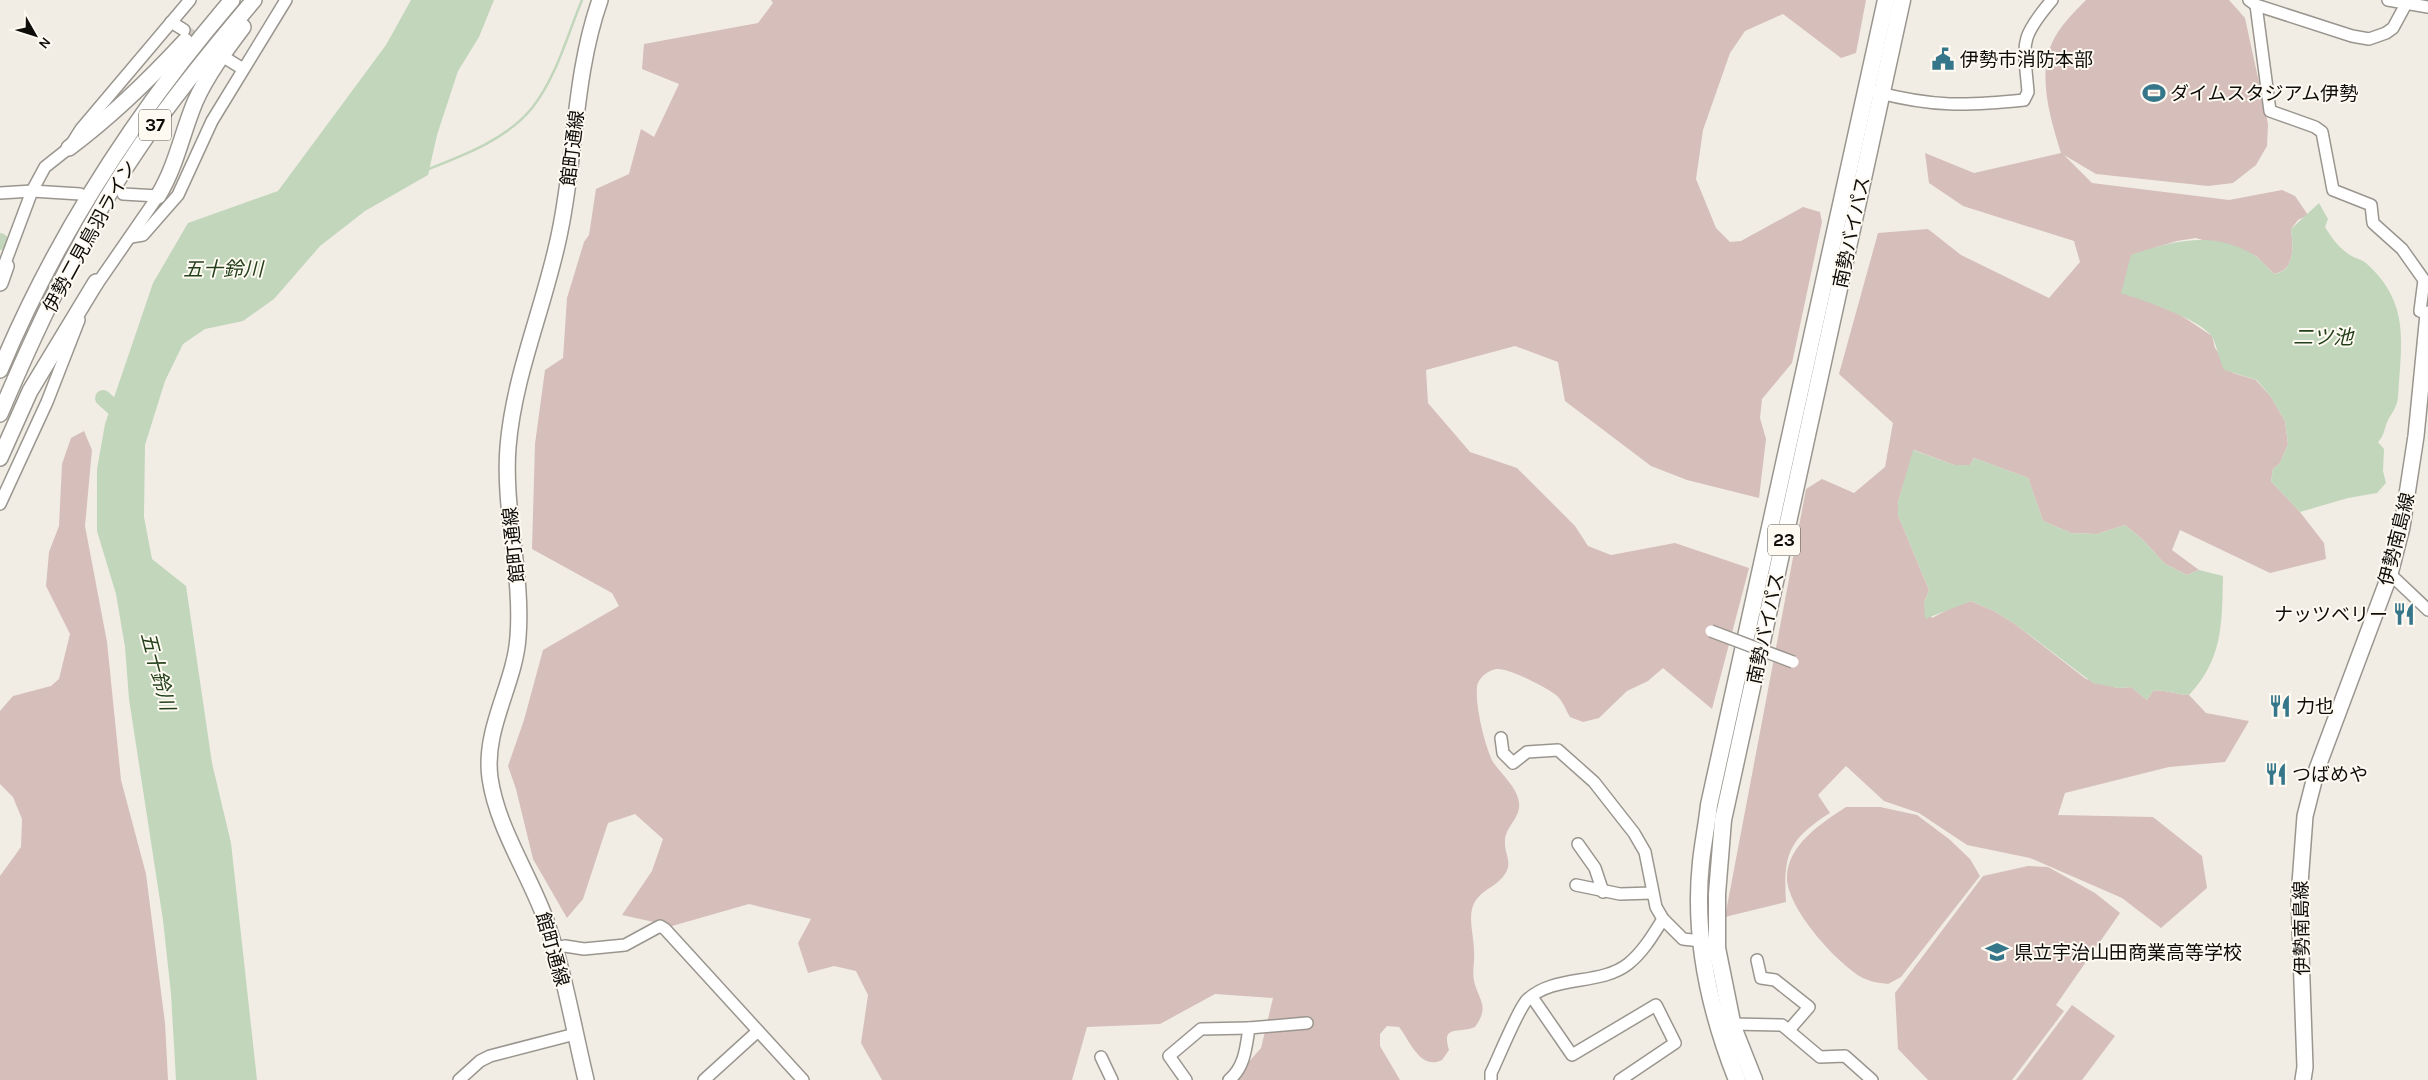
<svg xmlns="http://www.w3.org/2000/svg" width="2428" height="1080" viewBox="0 0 2428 1080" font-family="Karla,'Noto Sans JP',sans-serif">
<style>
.green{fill:#d6beba}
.water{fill:#c2d6bc}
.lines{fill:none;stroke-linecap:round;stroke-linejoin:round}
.stream{stroke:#c2d6bc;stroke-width:2.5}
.river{stroke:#c2d6bc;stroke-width:16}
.minor-tunnel{stroke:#cfcbc4;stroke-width:11;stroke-dasharray:11 5.5;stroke-linecap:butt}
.minor-casing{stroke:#9a968f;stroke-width:14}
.major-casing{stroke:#9a968f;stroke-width:18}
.highway-casing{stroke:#9a968f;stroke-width:19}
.minor{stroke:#fff;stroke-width:11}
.major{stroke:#fff;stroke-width:15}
.highway{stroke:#fff;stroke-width:16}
.minor-bridge-casing{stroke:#9a968f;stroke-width:14;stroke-linecap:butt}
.minor-bridge{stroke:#fff;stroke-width:11}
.labels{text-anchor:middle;stroke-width:4;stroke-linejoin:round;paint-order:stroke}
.shield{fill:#fefaf2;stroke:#565450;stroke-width:1}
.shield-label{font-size:18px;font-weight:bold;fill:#0e0d0a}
.poi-label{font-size:19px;fill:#0e0d0a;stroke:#fefaf2;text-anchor:start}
.street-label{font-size:19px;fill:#0e0d0a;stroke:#fefaf2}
.water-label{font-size:20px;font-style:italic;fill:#23401a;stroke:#fefaf2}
</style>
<rect width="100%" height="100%" fill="#f1ede5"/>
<g class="green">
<path d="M771 0H1866L1856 53 1841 58 1783 14 1745 31 1730 53 1703 130 1696 179 1716 228 1730 242 1741 241 1803 207 1820 212 1822 222 1792 363 1762 399 1760 418 1766 439 1759 498 1687 480 1651 466 1565 401 1558 362 1515 346 1426 370 1428 403 1470 452 1517 468 1575 526 1588 546 1611 555 1675 543 1749 568 1712 709 1663 668 1648 681 1627 691 1599 718 1583 722 1570 717C1565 709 1563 701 1556 695 1546 687 1509 668 1497 669 1488 670 1477 679 1477 688 1475 705 1485 747 1493 762 1501 774 1518 788 1519 803 1521 818 1505 827 1505 841 1504 853 1513 863 1505 874 1495 889 1477 890 1472 909 1469 923 1474 937 1474 951 1475 961 1472 972 1474 981 1479 1001 1490 1006 1475 1027 1458 1034 1441 1024 1449 1050L1442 1060C1420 1071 1409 1039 1399 1027L1387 1026 1380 1034V1046L1400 1080H1233L1261 1048 1273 998 1215 994 1160 1024 1087 1027 1072 1080H882L861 1043 868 995 856 971 834 966 808 973 798 943 811 919 749 904 672 926 622 915 652 871 663 839 635 814 608 823 583 899 567 918 533 859 516 789 508 766 524 720 543 650 619 606 612 593 532 549 535 444 545 370 563 358 567 298 584 242 589 235 596 189 629 174 641 129 654 137 679 84 642 69 644 44 758 23 773 3Z"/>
<path d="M2086 0H2229L2245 18 2268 124 2267 146 2256 165 2233 183 2208 186 2096 174 2064 155 2092 183 2229 200 2282 190 2295 196 2308 215 2298 220 2291 229C2293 246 2296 270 2274 274L2256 256 2196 238 2177 241 2131 255 2149 302 2179 314 2212 336 2215 348 2233 373 2256 380 2271 397 2285 421 2288 444 2280 463 2273 469 2271 481 2300 512 2324 543 2326 559 2270 573 2180 530 2172 550 2199 570 2187 575 2165 564 2142 539 2125 525 2097 534 2071 533 2043 521 2028 478 1974 458 1970 465H1954L1914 450 1898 502V515L1929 590 1924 603 1932 618 1951 608 1971 601 1994 611 2015 624 2086 679 2118 688 2131 687 2147 700 2153 691C2165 689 2176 695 2189 695L2206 713 2249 721 2225 762 2169 767 2065 793 2058 815 2153 817 2202 856 2207 888 2161 928 2122 898 2030 858 1967 845 1919 813 1884 801 1846 766 1818 795 1830 813C1789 839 1783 854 1786 902L1725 917 1806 489 1822 479 1854 493 1885 467 1893 423 1839 374 1878 233 1928 229 1961 255 2049 298 2080 262 2074 241 1963 206 1929 183 1925 153 1974 173 2061 153C2051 121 2037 76 2052 43 2059 27 2074 12 2086 0Z"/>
<polygon points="84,431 92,450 85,526 107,642 121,780 146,874 165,1023 168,1080 0,1080 0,876 21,847 22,819 13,797 0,784 0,711 13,696 51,686 59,679 70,634 46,586 49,552 59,526 62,464 71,438"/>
<path d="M1846 807H1880L1917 815 1949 839 1970 859 1980 876 1901 977 1888 984C1880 983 1871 982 1863 978 1837 964 1786 907 1787 877 1787 845 1823 822 1846 807Z"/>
<polygon points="2028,866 2048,867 2095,893 2120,913 2056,1005 2064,1011 2012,1080 1928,1080 1898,1049 1895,993 1983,876"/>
<polygon points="2072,1005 2115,1036 2082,1080 2016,1080"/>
</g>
<g class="water">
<polygon points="411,0 494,0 479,37 458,71 437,135 428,175 365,211 320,246 274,299 243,321 205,329 183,344 165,381 145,445 144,517 152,559 186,586 212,763 231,843 257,1080 176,1080 171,994 163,920 129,699 125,647 116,594 97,531 97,469 105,424 153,283 188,223 278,191 386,45"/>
<path d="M2319 203 2328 219 2325 227C2331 237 2339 248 2350 255 2356 259 2362 259 2367 264 2411 304 2401 344 2398 397 2397 407 2393 411 2388 420 2384 428 2385 435 2378 442L2384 449 2383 471 2386 483 2377 493 2348 498 2300 512 2271 481 2273 469 2280 463 2288 444 2285 421 2271 397 2257 380 2224 370C2220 362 2216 343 2212 337 2201 319 2142 300 2121 293L2131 255C2173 241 2213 230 2254 255 2261 259 2267 268 2274 274 2296 271 2293 245 2291 229Z"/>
<path d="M1913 450 1954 465H1970L1974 458 2028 478 2043 521 2071 533 2097 534 2125 525 2142 539 2165 564 2187 575 2199 570 2223 576C2222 623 2223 659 2189 695 2176 695 2165 689 2153 691L2147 700 2131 687 2118 688 2093 683 2015 624 1994 611 1971 601 1925 619 1924 603 1929 590 1898 515V502Z"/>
</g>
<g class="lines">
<path class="stream" d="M426 170C462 156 506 140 532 108 556 78 567 36 582 0"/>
<g class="river">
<polyline points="0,241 1,242"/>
<polyline points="103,398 124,417"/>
</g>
<polyline class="minor-tunnel" points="184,30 220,54"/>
<defs>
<g id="minor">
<polyline points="2249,0 2256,5 2352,36 2369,39 2386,33 2393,28 2406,4"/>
<polyline points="2388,0 2428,7"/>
<polyline points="2256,5 2270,111 2315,127 2322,132 2333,190 2371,205 2373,223 2402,249 2424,280 2420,311 2428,314"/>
<polyline points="171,22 184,30"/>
<polyline points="227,59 243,69"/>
<path d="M1876 92C1933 107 1966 106 2024 100L2028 92C2024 43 2018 40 2052 0"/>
<polyline points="0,193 32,191 80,194"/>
<polyline points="123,194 158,196"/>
<polyline points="131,237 143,235 178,195 212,121 286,0"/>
<polyline points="2,271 32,191 45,167 69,148 81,129 190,0"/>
<polyline points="93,290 158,196"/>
<polyline points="0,504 47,402 79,320"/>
<polyline points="2390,574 2428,610"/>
<polyline points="1501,738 1503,753 1513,763 1527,752 1558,750 1594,782 1634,833 1645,852 1656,907 1663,919 1683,939 1701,941"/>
<polyline points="1578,844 1595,868 1603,892"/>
<polyline points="1576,885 1620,894 1652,893"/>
<polyline points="555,948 565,946 584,949 625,945 660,926 665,929 803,1080"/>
<polyline points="1757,960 1761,978 1775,980 1809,1007 1789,1030"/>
<polyline points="1532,997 1572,1055 1656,1005 1675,1043 1620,1080"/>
<polyline points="1732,1024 1782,1025 1820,1057 1845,1056 1872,1080"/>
<polyline points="1101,1057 1112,1080"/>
<polyline points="459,1080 480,1061 490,1056 575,1034"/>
<polyline points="704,1080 758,1031"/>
<polyline points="1186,1080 1169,1056 1201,1029 1249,1028"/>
<path d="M1229 1080C1245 1067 1246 1047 1249 1028L1307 1023"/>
<path d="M1491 1080V1073C1498 1059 1518 1009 1527 1000 1554 974 1600 986 1628 964 1643 952 1653 935 1663 919"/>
</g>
<g id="major">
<path d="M69 148C112 116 149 80 185 41"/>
<path d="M158 196C176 167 182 133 195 102 207 75 225 51 243 27"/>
<polyline points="0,283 6,266"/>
<path d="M0 370C57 234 136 112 232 0"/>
<path d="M0 414C40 320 84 227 142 143 176 93 215 46 254 0"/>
<polyline points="0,458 30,391 96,282"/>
<path d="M586 1080C573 1026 564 970 545 918 528 872 497 827 490 778 483 729 515 684 518 637 523 573 503 511 508 447 514 373 546 303 560 231 576 154 574 74 600 0"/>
<polyline points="2303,1080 2305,1067 2299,897 2305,816 2317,769 2390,574 2402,527 2416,436 2428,314"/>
</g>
<g id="highway">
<path d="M1737 1080C1710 1012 1693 936 1701 862 1703 843 1707 824 1709 805L1886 0"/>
<polyline points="1754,1080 1733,1027 1717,948 1717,894 1723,820 1902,0"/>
</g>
</defs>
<use href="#minor" class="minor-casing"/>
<use href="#major" class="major-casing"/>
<use href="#highway" class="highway-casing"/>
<use href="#minor" class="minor"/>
<use href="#major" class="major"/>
<use href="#highway" class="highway"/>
<defs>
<polyline id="minor-bridge" points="1711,631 1793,662"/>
</defs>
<use href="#minor-bridge" class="minor-bridge-casing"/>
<use href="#minor-bridge" class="minor-bridge"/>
</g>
<defs>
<symbol id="civic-bare" viewBox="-9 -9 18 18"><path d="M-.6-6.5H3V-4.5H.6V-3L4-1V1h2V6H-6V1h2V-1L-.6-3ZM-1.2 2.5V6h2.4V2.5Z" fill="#36768a" stroke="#fefaf2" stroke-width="2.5" paint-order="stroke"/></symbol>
<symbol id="stadium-bare" viewBox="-9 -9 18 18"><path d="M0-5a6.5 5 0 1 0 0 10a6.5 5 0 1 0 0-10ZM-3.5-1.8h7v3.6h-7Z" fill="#36768a" stroke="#fefaf2" stroke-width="2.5" paint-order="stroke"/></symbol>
<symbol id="restaurant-bare" viewBox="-9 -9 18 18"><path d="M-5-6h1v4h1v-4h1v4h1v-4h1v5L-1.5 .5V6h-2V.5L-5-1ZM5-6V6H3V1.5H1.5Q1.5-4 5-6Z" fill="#36768a" stroke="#fefaf2" stroke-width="2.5" paint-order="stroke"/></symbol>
<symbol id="school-bare" viewBox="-9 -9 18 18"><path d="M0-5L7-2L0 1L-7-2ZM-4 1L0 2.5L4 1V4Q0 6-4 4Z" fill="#36768a" stroke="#fefaf2" stroke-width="2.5" paint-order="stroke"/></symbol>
</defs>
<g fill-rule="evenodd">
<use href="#civic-bare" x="1927" y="43" width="32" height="32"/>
<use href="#stadium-bare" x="2138" y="77" width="32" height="32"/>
<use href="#restaurant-bare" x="2388" y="598" width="32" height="32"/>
<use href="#restaurant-bare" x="2264" y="690" width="32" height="32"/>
<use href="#restaurant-bare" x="2260" y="758" width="32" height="32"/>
<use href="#school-bare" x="1981" y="936" width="32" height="32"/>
</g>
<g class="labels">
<g class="shield">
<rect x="139" y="109.5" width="32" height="31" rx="4"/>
<rect x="1768" y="524.5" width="32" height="31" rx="4"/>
</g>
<g class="shield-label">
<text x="155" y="131">37</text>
<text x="1784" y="546">23</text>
</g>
<g class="poi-label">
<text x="1960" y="66">伊勢市消防本部</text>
<text x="2170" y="100">ダイムスタジアム伊勢</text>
<text x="2388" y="621" text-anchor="end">ナッツベリー</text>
<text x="2296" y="713">力也</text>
<text x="2292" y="781">つばめや</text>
<text x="2014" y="959">県立宇治山田商業高等学校</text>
</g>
<g class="street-label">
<text transform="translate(572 148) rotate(-83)" y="7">館町通線</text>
<text transform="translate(1851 232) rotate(-78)" y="7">南勢バイパス</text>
<text transform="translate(89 236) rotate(-61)" y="7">伊勢二見鳥羽ライン</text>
<text transform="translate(2396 539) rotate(-76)" y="7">伊勢南島線</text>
<text transform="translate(513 545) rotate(-96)" y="7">館町通線</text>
<text transform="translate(1765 628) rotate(-78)" y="7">南勢バイパス</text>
<text transform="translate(2301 928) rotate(-91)" y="7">伊勢南島線</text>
<text transform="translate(553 949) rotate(74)" y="7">館町通線</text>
</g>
<g class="water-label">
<text x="223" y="276">五十鈴川</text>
<text x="2323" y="344">二ツ池</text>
<text transform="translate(158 671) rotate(75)" y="7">五十鈴川</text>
</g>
</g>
<g transform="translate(35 35) rotate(129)" stroke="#fefaf2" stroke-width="4" paint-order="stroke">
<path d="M0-4L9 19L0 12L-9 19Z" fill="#0e0d0a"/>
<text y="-8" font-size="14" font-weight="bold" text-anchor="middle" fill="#0e0d0a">N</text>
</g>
</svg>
